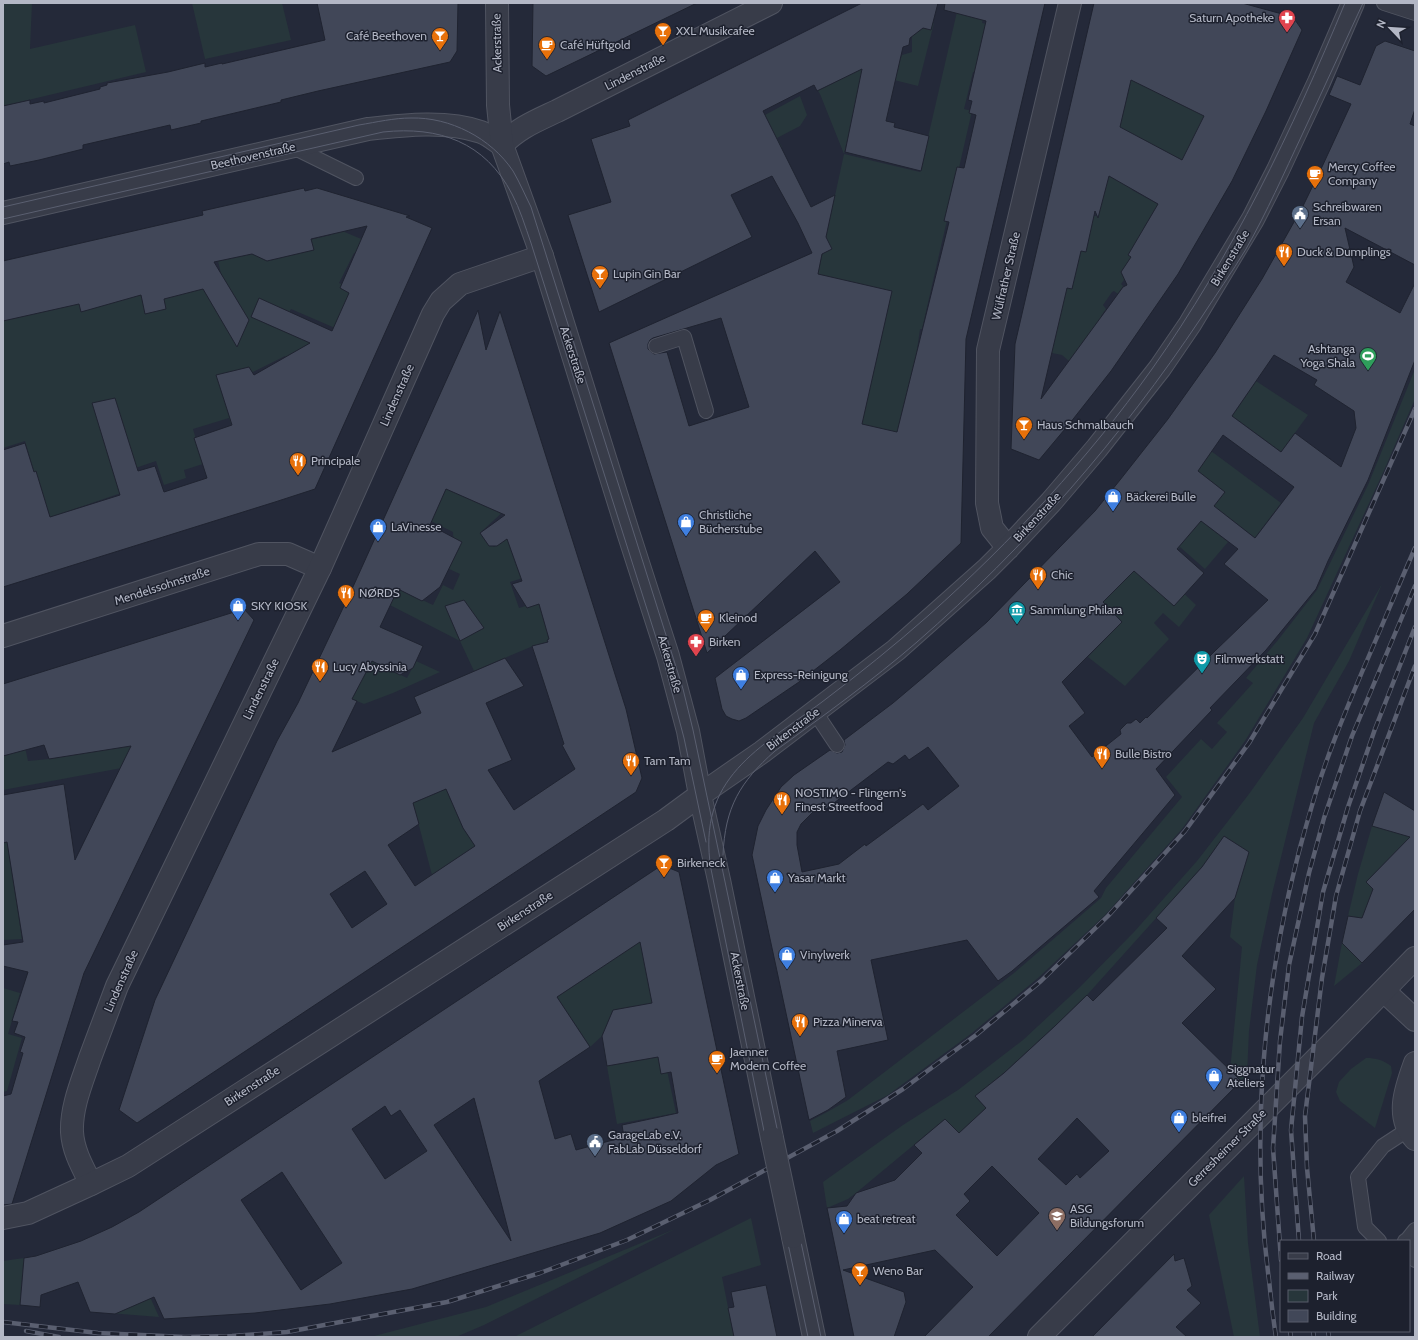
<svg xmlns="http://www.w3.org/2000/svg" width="1418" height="1340" viewBox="0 0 1418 1340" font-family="Cabin,sans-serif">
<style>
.green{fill:#27363b}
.building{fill:#414758;stroke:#1f2330;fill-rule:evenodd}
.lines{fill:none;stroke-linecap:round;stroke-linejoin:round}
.service-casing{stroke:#505461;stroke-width:16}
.minor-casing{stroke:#505461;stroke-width:24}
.tertiary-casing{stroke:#505461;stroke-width:24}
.service{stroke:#383c49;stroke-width:14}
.minor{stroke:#383c49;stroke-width:22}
.tertiary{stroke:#383c49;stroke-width:22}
.tram{stroke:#5a5f70;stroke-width:1}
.rail-casing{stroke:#5a5f70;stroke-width:4.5}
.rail{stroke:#1d212e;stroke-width:3;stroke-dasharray:9;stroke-linecap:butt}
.tertiary-bridge-casing{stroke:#505461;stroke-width:24;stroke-linecap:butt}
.tertiary-bridge{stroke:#383c49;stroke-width:22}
.labels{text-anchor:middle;stroke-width:3;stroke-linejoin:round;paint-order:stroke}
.poi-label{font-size:12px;fill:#b3b7c5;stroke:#1d212e;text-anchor:start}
.street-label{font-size:12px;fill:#b3b7c5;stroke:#1d212e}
</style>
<rect width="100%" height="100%" fill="#242939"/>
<g class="green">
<polygon points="3,3 32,3 30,49 135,25 146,72 3,106"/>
<polygon points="192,3 282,3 291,40 205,59"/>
<polygon points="959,3 987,4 982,23 992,25 981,74 973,72 964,109 972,111 922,329 920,329 914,370 914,454 851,463 892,292 818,274 844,154 820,94 809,76 838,60 898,66 902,55 912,52 912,34 934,23 918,86 894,80 854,112 844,154 920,172"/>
<polygon points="1130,61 1210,118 1190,164 1151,144 1132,190 1163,207 1152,214 1144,227 1144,229 1126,277 1121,284 1123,286 1118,294 1114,291 1112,292 1103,305 1106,309 1101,316 1103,318 1069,361 1062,355 1047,352 1067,288 1072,289 1080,250 1092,224 1094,216 1098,216 1131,81"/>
<polygon points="800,96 807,115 800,126 777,138 782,147 760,158 765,115"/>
<polygon points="330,226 371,243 365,257 354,253 339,283 353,290 335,328 291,309 284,322 316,336 306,393 285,356 237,380 243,459 229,418 193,429 203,464 184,470 186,478 164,485 156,461 118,474 124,492 48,518 25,441 3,448 3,321 99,299 222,278 218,261 331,235"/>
<polygon points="1415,369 1415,399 1382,475 1307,638 1245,741 1182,829 1105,915 1038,978 972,1033 888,1095 813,1133 810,1121 829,1111 848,1100 1014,973 1101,898 1106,888 1182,797 1166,777 1201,739 1212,749 1227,732 1217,723 1253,683 1246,678 1278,640 1317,590 1368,485"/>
<polygon points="1256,381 1308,415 1281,452 1232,416"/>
<polygon points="1203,445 1281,503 1255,538 1213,506 1189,464"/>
<polygon points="445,473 518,498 481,532 494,547 522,522 529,576 510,582 519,608 538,602 550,641 533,646 474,671 460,641 386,603 394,587 433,605 443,585 453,590 460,574 410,551 454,549 453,532 425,518"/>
<polygon points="1153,509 1200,520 1228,542 1205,569 1180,547 1170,558"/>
<polygon points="1121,559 1148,583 1159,570 1196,605 1179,627 1163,613 1154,623 1169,639 1125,686 1088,657 1122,622 1094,594 1091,582 1107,598 1117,588"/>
<polygon points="1382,584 1349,661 1314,723 1272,894 1257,965 1249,1031 1247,1075 1241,1081 1230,1071 1242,947 1230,937 1235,898 1248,852 1224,836 1202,867 1087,995 1055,1026 1004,1073 975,1096 986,1108 959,1133 945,1119 856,1193 848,1199 827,1208 823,1182 903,1125 958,1090 1023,1040 1080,987 1134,932 1197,861 1249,794 1303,718"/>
<polygon points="370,660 407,678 416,661 440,672 393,693 364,704 352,699"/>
<polygon points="22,734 28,761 49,759 125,746 143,734 127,767 3,790 3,756 8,755"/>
<polygon points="446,789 463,828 475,846 432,875 413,803"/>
<polygon points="1415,810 1415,832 1366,882 1373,889 1362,918 1348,916 1358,874 1372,826"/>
<polygon points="7,841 22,939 3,940 3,842"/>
<polygon points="640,941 653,1003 613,1010 602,1036 590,1047 557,997"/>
<polygon points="1342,943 1362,963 1334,986"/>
<polygon points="3,988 20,993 8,1034 22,1038 7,1091 3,1092"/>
<polygon points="664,1056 676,1113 617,1124 607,1066"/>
<path d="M1366 1058C1376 1058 1383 1060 1391 1066L1392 1073 1375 1128 1340 1101 1336 1092 1339 1082 1351 1069Z"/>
<polygon points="1244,1176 1248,1243 1260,1337 1234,1337 1209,1215"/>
<polygon points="751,1218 761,1265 722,1277 734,1337 514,1337"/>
<polygon points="675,1229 484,1325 456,1337 370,1337 486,1307"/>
<polygon points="24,1258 20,1305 3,1304 3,1261"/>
<polygon points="150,1297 159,1317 109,1313"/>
</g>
<g class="building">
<polygon points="317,3 458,3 457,51 450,62 318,91 281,100 281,102 201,121 201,123 171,130 170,125 83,145 83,149 39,160 10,166 9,162 3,164 3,106 30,100 30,104 44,101 44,103 100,89 100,87 107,85 107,83 168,72 205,63 205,67 222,63 222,64 325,40"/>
<polygon points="533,3 697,3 546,76 532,66"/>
<path d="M862 3H938L931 30 923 28 910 38 909 45 903 47 886 121 895 123 894 127 929 136 921 171 845 152 862 69 817 91 814 85 763 111 811 207 835 195 826 237 832 249 822 254 818 274 892 291 862 424 897 432 949 222 944 221 957 167 964 168 976 115 969 113 972 101 968 100 986 21 944 10 945 3H1045L966 339 961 543 907 594 840 650 799 682 746 718 739 721 732 719 726 716 722 709 715 678 840 582 815 551 707 653 609 343 812 253 798 223 772 176 731 195 752 237 599 312 568 215 611 202 591 139 630 126 628 120ZM721 318 749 407 689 426 667 352 654 354 648 349V344L650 340 653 338Z"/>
<path d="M1094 3H1242L1293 17 1302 30 1266 111 1232 181 1178 274 1111 371 1070 423 1039 460 1011 449 1015 344ZM1131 80 1204 116 1182 160 1120 127ZM1109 176 1158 204 1128 255 1131 257 1121 272 1127 285 1123 287 1041 399 1067 288 1072 289 1081 251 1086 252 1095 211 1098 218Z"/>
<path d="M1385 41 1415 51V109L1410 124 1415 126V265L1345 228 1354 267 1346 282 1400 313 1415 283V360L1368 480 1328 561 1316 589 1266 650 1210 708 1212 710 1156 769 1175 795 1094 891 1099 897 1012 971 998 981 967 940 871 960 888 1040 837 1051 846 1097 828 1110 809 1120 752 855 758 826 766 810 781 787 794 775 830 750 837 753 842 752 845 745 844 740 893 703 925 676 987 622 1095 511 1120 480 1168 419 1215 353 1262 279 1303 206 1321 169 1351 104 1329 95 1337 76 1360 85 1376 46ZM1274 355 1317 380 1314 385 1354 411 1356 428 1341 467 1295 433 1281 452 1232 416ZM1223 435 1294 487 1255 538 1214 506 1225 492 1198 471ZM1201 521 1238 549 1224 564 1268 600 1216 650 1147 718 1146 717 1140 723 1136 719 1131 723H1127L1120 730 1121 734 1092 757 1069 726 1085 713 1062 682 1122 622 1103 602 1134 571 1174 606 1204 573 1177 549ZM928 747 959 786 928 810 923 804 866 846 865 844 839 864 802 872 797 845V832L801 824 822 803 826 809 888 762 893 764 905 755 909 760Z"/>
<polygon points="304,188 305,191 317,188 410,216 406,217 432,228 315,489 275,502 3,587 3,450 25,443 34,472 36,471 50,517 120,495 92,403 115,398 138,471 155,466 164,492 207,478 194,438 232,425 216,375 249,367 254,375 310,343 251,317 259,298 332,331 349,293 340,288 367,226 311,239 314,250 267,261 252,254 214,262 249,320 237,347 203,289 164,299 166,309 145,314 141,295 81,312 79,304 3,321 3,261 203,215 202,211"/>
<path d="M478 310 486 350 500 311 626 709 642 778 636 792 137 1123 119 1110 155 1000 277 741 298 703 352 589ZM446 489 505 515 480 533 489 546H497L507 539 522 581 512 584 527 608 539 604 549 639 547 640 548 642 532 646 564 744 562 745 575 769 514 810 488 770 512 760 486 703 524 686 505 658 414 697 421 713 332 752 357 701 352 699 372 661 400 675 413 668 423 646 380 627 398 589 422 601 440 587 462 542 430 525ZM446 789 463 828 475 846 415 886 388 845 419 824 413 803ZM365 871 387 904 352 928 330 894Z"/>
<polygon points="464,600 484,628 460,641 445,606"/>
<polygon points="244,609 254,620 84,973 12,1204 3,1205 3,1096 11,1094 23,1053 20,1052 25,1037 14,1033 18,1022 12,1021 28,972 3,966 3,945 23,942 7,842 3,843 3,795 64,784 75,860 131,746 49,759 44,745 3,756 3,684"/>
<polygon points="1384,792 1415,811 1415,909 1362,963 1342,943 1348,916 1362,918 1373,889 1366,882 1410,837 1372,826"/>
<path d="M1224 836 1249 852 1235 898 1182 956 1216 989 1182 1023 1241 1081 988 1337H924L973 1287 935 1250 843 1270 904 1292 906 1302 894 1337H854L827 1208 847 1206 856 1193 895 1180 922 1153 914 1145 945 1119 959 1133 986 1108 975 1096 1004 1073 1055 1026 1087 995 1093 1001 1167 928 1156 918 1202 867ZM1077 1118 1109 1151 1080 1178 1077 1174 1066 1185 1038 1159ZM992 1166 1039 1213 997 1256 956 1215 970 1201 964 1194Z"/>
<path d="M662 865 679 872 739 1154 716 1165 671 1201 600 1233 412 1289 330 1304 255 1313 164 1319 154 1297 115 1314 90 1312 78 1282 41 1295 40 1307 20 1305 24 1258 36 1256 81 1241 112 1227 139 1212ZM640 942 652 1003 613 1010 602 1036 607 1066 658 1057 661 1074 671 1072 678 1113 622 1125 624 1137 576 1150 571 1134 555 1139 539 1081 590 1047 557 997ZM474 1098 511 1241 434 1125ZM385 1106 391 1116 400 1110 427 1151 385 1179 352 1129ZM282 1172 342 1263 301 1290 241 1200Z"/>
<polygon points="1174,1254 1175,1261 1184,1258 1192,1286 1187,1290 1201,1303 1176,1327 1187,1337 1092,1337"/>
<polygon points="766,1285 777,1337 734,1337 728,1308 734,1307 731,1292"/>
</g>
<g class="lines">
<defs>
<g id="service">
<polyline points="1384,3 1415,13"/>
<polyline points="293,147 356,178"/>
<polyline points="656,346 684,337 706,411"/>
<polyline points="815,712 837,745"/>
<polyline points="1379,1241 1365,1227 1358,1177 1383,1146 1409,1129"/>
<polyline points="1405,1241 1407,1240 1415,1230"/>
<polyline points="1409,1244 1415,1260"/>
</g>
<g id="minor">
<path d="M502 145C518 128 536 121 557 111L771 3"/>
<path d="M3 213 368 129C404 125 447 120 481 132 489 135 496 141 502 145"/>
<polyline points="1008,548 992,528 987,503 988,350 1070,3"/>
<polyline points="3,636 259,554 288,554 320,568"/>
<path d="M1415 1063C1406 1088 1395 1116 1415 1139"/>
<path d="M91 1184C83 1168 73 1151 72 1132 71 1107 82 1082 90 1058 99 1034 108 1010 117 986L320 568 433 314 441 301 460 284 542 256"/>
<polyline points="3,1218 28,1213 91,1184 128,1166 666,820 700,795 688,731 668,656 628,532 542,256 502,145 498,105 497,3"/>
</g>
<g id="tertiary">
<polyline points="1384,991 1415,1020"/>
<polyline points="772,1138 719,880 700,795 762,752 896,650 987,569 1008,548 1051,502 1097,448 1160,368 1190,324 1253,219 1278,170 1319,82 1353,3"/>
<polyline points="793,1237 814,1337"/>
<polyline points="1039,1337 1335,1040 1415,958"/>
</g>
</defs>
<use href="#service" class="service-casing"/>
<use href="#minor" class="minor-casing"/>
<use href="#tertiary" class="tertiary-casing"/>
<use href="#service" class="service"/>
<use href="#minor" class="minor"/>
<use href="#tertiary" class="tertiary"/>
<g class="tram">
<path d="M3 207 359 125C377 122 394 118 411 118 450 117 491 138 513 171 520 183 525 195 531 207L683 689 693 730 821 1337"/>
<path d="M3 219 383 132C439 126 485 142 512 194 520 209 525 226 531 243L665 666 684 738 706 842"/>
<path d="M723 855C725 807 740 782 775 751 823 716 872 681 917 642 1026 547 1121 438 1201 318 1216 295 1232 272 1246 249 1267 212 1284 173 1302 135 1322 91 1343 47 1363 3"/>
<path d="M808 1337 766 1141 711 869C696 778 760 748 822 702 859 674 895 645 929 615 1012 541 1088 459 1152 369 1232 256 1292 131 1345 3"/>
</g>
<defs>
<g id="rail">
<polyline points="1299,1241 1291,1130 1302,1017 1323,892 1348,807 1375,729 1415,627"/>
<polyline points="1314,1241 1307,1168 1305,1116 1322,978 1336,896 1360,811 1415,666"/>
<polyline points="1281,1260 1273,1148 1280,1041 1289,965 1309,873 1324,818 1352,736 1415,586"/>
<polyline points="3,1322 98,1333 185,1337 232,1336 287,1332 447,1302 540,1273 627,1240 710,1200 837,1131 903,1089 976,1035 1041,981 1108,916 1185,831 1249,743 1315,634 1415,409"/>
<polyline points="26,1331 59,1337"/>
<polyline points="1290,1331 1291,1337"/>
<polyline points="1313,1331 1314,1337"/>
<polyline points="1328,1331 1329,1337"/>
<path d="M1276 1337C1273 1318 1271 1299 1269 1280 1248 1121 1266 956 1313 802 1326 758 1344 715 1362 672 1380 631 1397 589 1415 548"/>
</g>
</defs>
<use href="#rail" class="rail-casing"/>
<use href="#rail" class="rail"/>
<defs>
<polyline id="tertiary-bridge" points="772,1138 793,1237"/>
</defs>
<use href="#tertiary-bridge" class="tertiary-bridge-casing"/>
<use href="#tertiary-bridge" class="tertiary-bridge"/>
</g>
<defs>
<symbol id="pharmacy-pin" viewBox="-11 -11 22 30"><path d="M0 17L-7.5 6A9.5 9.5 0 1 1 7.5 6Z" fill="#e0444e" stroke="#1d212e"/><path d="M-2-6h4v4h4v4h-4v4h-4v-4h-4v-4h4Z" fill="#fff"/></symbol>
<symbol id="bar-pin" viewBox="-11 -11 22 30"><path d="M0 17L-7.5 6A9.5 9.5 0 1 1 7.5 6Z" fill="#e8710a" stroke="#1d212e"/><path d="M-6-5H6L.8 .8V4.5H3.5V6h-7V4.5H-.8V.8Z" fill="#fff"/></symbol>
<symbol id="cafe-pin" viewBox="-11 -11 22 30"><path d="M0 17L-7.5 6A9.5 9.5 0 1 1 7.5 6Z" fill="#e8710a" stroke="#1d212e"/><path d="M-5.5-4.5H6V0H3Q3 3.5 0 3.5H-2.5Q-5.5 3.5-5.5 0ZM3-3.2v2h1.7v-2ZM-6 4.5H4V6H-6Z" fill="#fff"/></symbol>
<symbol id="civic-pin" viewBox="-11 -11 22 30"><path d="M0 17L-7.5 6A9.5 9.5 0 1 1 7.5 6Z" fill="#5c6f8a" stroke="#1d212e"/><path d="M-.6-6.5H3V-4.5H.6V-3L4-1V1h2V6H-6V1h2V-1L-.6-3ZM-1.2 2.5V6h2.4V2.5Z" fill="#fff"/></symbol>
<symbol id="restaurant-pin" viewBox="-11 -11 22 30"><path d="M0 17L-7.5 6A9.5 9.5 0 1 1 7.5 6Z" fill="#e8710a" stroke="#1d212e"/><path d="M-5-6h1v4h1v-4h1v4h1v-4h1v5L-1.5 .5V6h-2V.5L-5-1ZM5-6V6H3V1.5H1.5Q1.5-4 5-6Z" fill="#fff"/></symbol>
<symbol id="stadium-pin" viewBox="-11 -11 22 30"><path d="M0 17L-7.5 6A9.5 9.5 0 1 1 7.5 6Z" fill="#2e9e5b" stroke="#1d212e"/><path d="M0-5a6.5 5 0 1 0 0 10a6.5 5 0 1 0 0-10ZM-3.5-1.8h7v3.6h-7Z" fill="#fff"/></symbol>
<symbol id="shop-pin" viewBox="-11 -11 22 30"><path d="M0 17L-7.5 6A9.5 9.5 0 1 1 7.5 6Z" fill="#3f7fe0" stroke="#1d212e"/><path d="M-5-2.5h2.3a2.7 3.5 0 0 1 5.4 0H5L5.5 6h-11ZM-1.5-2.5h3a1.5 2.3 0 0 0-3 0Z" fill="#fff"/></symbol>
<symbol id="museum-pin" viewBox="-11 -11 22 30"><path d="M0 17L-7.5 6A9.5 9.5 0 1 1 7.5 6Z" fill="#0f9aa8" stroke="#1d212e"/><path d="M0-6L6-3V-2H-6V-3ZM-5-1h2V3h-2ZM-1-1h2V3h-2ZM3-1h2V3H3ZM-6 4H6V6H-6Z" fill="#fff"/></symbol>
<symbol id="theatre-pin" viewBox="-11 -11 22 30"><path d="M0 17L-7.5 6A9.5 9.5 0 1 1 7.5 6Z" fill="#0f9aa8" stroke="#1d212e"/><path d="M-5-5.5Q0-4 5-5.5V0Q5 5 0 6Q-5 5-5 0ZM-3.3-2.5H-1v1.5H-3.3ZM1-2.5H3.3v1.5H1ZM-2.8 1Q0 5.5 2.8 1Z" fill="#fff"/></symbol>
<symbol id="school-pin" viewBox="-11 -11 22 30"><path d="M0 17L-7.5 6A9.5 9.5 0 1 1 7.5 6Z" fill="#8d6e63" stroke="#1d212e"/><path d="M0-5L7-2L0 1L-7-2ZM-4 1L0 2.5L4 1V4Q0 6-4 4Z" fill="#fff"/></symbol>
</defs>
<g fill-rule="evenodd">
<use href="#pharmacy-pin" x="1277" y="8" width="20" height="27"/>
<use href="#bar-pin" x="653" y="21" width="20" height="27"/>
<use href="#bar-pin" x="430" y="26" width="20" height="27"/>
<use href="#cafe-pin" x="537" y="35" width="20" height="27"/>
<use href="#cafe-pin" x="1305" y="164" width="20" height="27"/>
<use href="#civic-pin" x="1290" y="204" width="20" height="27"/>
<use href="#restaurant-pin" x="1274" y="242" width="20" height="27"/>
<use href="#bar-pin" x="590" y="264" width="20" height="27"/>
<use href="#stadium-pin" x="1358" y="346" width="20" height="27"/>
<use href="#bar-pin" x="1014" y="415" width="20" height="27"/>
<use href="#restaurant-pin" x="288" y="451" width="20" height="27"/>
<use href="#shop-pin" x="1103" y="487" width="20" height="27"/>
<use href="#shop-pin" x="676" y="512" width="20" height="27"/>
<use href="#shop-pin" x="368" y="517" width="20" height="27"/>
<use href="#restaurant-pin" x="1028" y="565" width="20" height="27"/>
<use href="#restaurant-pin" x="336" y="583" width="20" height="27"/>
<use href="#shop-pin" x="228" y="596" width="20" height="27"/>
<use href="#museum-pin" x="1007" y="600" width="20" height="27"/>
<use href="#cafe-pin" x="696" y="608" width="20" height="27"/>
<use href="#pharmacy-pin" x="686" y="632" width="20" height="27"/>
<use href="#theatre-pin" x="1192" y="649" width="20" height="27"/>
<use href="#restaurant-pin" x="310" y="657" width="20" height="27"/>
<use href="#shop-pin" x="731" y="665" width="20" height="27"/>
<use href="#restaurant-pin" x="1092" y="744" width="20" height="27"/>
<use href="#restaurant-pin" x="621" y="751" width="20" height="27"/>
<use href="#restaurant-pin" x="772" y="790" width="20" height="27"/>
<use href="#bar-pin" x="654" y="853" width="20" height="27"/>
<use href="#shop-pin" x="765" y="868" width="20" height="27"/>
<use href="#shop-pin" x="777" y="945" width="20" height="27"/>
<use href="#restaurant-pin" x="790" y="1012" width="20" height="27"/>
<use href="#cafe-pin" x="707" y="1049" width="20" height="27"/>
<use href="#shop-pin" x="1204" y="1066" width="20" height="27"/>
<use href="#shop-pin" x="1169" y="1108" width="20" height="27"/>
<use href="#civic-pin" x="585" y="1132" width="20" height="27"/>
<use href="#school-pin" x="1047" y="1206" width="20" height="27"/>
<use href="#shop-pin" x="834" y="1209" width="20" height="27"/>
<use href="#bar-pin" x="850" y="1261" width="20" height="27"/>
</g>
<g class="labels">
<g class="poi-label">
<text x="1274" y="22" text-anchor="end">Saturn Apotheke</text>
<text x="676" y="35">XXL Musikcafee</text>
<text x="427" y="40" text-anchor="end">Café Beethoven</text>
<text x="560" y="49">Café Hüftgold</text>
<text x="1328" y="171">Mercy Coffee<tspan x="1328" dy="14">Company</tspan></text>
<text x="1313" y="211">Schreibwaren<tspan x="1313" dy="14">Ersan</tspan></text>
<text x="1297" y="256">Duck &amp; Dumplings</text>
<text x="613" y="278">Lupin Gin Bar</text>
<text x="1355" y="353" text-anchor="end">Ashtanga<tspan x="1355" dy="14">Yoga Shala</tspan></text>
<text x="1037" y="429">Haus Schmalbauch</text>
<text x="311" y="465">Principale</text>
<text x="1126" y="501">Bäckerei Bulle</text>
<text x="699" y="519">Christliche<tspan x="699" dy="14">Bücherstube</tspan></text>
<text x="391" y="531">LaVinesse</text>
<text x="1051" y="579">Chic</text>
<text x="359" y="597">NØRDS</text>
<text x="251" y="610">SKY KIOSK</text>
<text x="1030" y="614">Sammlung Philara</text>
<text x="719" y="622">Kleinod</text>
<text x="709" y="646">Birken</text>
<text x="1215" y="663">Filmwerkstatt</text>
<text x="333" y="671">Lucy Abyssinia</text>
<text x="754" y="679">Express-Reinigung</text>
<text x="1115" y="758">Bulle Bistro</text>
<text x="644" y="765">Tam Tam</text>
<text x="795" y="797">NOSTIMO - Flingern's<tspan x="795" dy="14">Finest Streetfood</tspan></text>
<text x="677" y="867">Birkeneck</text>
<text x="788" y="882">Yasar Markt</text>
<text x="800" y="959">Vinylwerk</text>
<text x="813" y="1026">Pizza Minerva</text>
<text x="730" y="1056">Jaenner<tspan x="730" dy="14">Modern Coffee</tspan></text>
<text x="1227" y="1073">Siggnatur<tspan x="1227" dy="14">Ateliers</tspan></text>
<text x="1192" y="1122">bleifrei</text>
<text x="608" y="1139">GarageLab e.V.<tspan x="608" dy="14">FabLab Düsseldorf</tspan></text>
<text x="1070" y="1213">ASG<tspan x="1070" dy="14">Bildungsforum</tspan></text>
<text x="857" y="1223">beat retreat</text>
<text x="873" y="1275">Weno Bar</text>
</g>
<g class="street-label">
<text transform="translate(497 43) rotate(-91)" y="4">Ackerstraße</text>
<text transform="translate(635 72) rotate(-27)" y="4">Lindenstraße</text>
<text transform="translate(253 156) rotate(-13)" y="4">Beethovenstraße</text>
<text transform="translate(1230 258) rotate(-59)" y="4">Birkenstraße</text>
<text transform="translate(1006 276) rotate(-77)" y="4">Wülfrather Straße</text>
<text transform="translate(573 355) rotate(72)" y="4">Ackerstraße</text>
<text transform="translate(397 395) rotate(-66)" y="4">Lindenstraße</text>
<text transform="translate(1037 517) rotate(-47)" y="4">Birkenstraße</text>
<text transform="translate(162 586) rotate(-18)" y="4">Mendelssohnstraße</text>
<text transform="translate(670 664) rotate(74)" y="4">Ackerstraße</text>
<text transform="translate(261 689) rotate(-64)" y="4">Lindenstraße</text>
<text transform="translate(793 729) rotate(-37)" y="4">Birkenstraße</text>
<text transform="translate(525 911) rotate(-33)" y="4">Birkenstraße</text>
<text transform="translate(121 981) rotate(-66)" y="4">Lindenstraße</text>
<text transform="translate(740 981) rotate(79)" y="4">Ackerstraße</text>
<text transform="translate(252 1086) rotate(-33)" y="4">Birkenstraße</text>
<text transform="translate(1227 1148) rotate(-45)" y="4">Gerresheimer Straße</text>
</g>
</g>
<rect width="1418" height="1340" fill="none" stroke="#b3b7c5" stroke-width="8"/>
<rect x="1280" y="1240" width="130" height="92" fill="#1d212e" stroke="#595d6a"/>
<rect x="1288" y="1253" width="20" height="6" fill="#383c49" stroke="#595d6a"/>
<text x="1316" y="1260" font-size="12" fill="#b3b7c5">Road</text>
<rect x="1288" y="1273" width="20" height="6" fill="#5a5f70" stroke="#595d6a"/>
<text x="1316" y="1280" font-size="12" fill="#b3b7c5">Railway</text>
<rect x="1288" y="1290" width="20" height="12" fill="#27363b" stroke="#595d6a"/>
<text x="1316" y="1300" font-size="12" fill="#b3b7c5">Park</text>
<rect x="1288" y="1310" width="20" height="12" fill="#414758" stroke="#595d6a"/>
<text x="1316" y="1320" font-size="12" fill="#b3b7c5">Building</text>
<g transform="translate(1390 28) rotate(295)" stroke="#1d212e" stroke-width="3" paint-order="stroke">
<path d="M0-3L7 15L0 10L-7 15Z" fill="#b3b7c5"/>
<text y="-6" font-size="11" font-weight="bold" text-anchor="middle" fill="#b3b7c5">N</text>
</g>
</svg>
